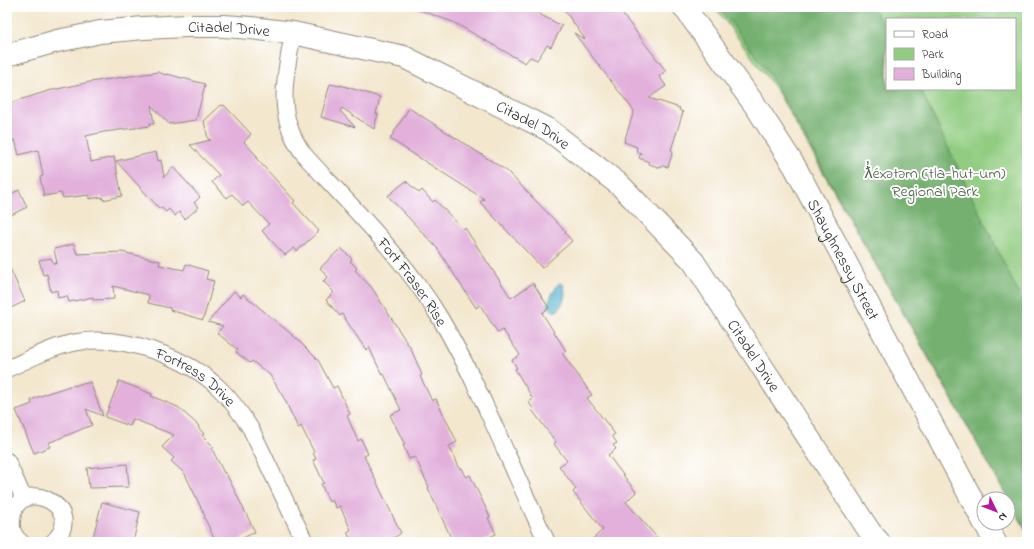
<svg xmlns="http://www.w3.org/2000/svg" width="1034" height="549" viewBox="0 0 1034 549" font-family="'Indie Flower',sans-serif">
<style>
.green{fill:#91cc81;stroke:#5e7c56;fill-rule:evenodd}
.forest{fill:#74b06f;stroke:#506e4d}
.water{fill:#4daccb;stroke:#3c6c7b}
.building{fill:#e2b0db}
.lines{fill:none;stroke-linecap:round;stroke-linejoin:round}
.street-casing{stroke:#8f897c;stroke-width:18}
.secondary-casing{stroke:#8f897c;stroke-width:24}
.street{stroke:#fff;stroke-width:16}
.secondary{stroke:#fff;stroke-width:22}
.labels{text-anchor:middle;stroke-width:4;stroke-linejoin:round;paint-order:stroke}
.street-label{font-size:16px;fill:#2b2b2b;stroke:#fff}
.park-label{font-size:16px;fill:#4f6349;stroke:#fff}
</style>
<rect width="100%" height="100%" fill="#fff"/>
<filter id="ink" filterUnits="userSpaceOnUse"><feTurbulence type="fractalNoise" baseFrequency=".025" numOctaves="2"/><feDisplacementMap in="SourceGraphic" scale="8" xChannelSelector="R" yChannelSelector="G"/><feConvolveMatrix kernelMatrix="1 2 1 2 8 2 1 2 1" color-interpolation-filters="sRGB"/></filter>
<filter id="wash" filterUnits="userSpaceOnUse"><feTurbulence type="fractalNoise" baseFrequency=".012" numOctaves="4" result="noise"/><feDisplacementMap in="SourceGraphic" scale="16" xChannelSelector="R" yChannelSelector="G"/><feGaussianBlur stdDeviation="0.9" result="paint"/><feColorMatrix in="noise" values="0 0 0 0 0 0 0 0 0 0 0 0 0 0 0 0 0 1.4 0 .05"/><feComposite in="paint" operator="in"/></filter>
<g filter="url(#wash)">
<rect width="100%" height="100%" fill="#f3e7ce"/>
<path class="green" d="M715 7H1027V532L777 91ZM887 19H1015V89H887Z"/>
<polygon class="forest" points="719,7 872,7 887,29 887,89 920,89 1027,311 1027,532 768,72"/>
<path class="water" d="M559 283 563 284C568 291 563 309 555 312 552 310 548 308 548 304 549 299 555 288 559 283Z"/>
<g id="blocks">
<g class="building">
<polygon points="417,7 526,7 562,26 551,47 547,45 537,60 530,57 525,63 453,22 417,9"/>
<polygon points="562,7 617,7 666,71 659,76 666,86 649,98 680,108 679,110 683,112 671,150 673,151 668,167 662,166 661,168 649,164 649,162 639,158 641,153 636,152 637,147 624,142 634,111 574,33 585,39"/>
<polygon points="158,72 166,75 167,74 205,84 204,86 205,86 196,120 169,124 151,105 154,124 150,123 150,126 104,132 86,136 91,162 114,157 122,196 103,200 102,197 89,199 89,195 63,198 61,193 44,196 40,177 43,176 38,150 19,155 15,140 11,141 7,126 7,104 48,91 90,82"/>
<polygon points="330,84 340,86 340,85 380,97 376,114 378,114 374,129 342,108 340,111 355,127 321,117"/>
<polygon points="221,105 222,106 224,105 251,134 244,142 258,157 256,158 295,201 293,203 319,231 297,251 294,248 285,255 262,231 269,224 248,202 243,206 232,194 227,198 212,182 219,175 190,145 211,140 208,139 204,121"/>
<polygon points="409,108 507,171 566,232 565,233 572,241 542,268 480,202 484,199 390,139"/>
<polygon points="156,152 158,161 161,160 164,177 173,167 200,197 194,203 199,207 185,219 179,212 175,216 169,209 166,212 161,207 159,208 116,161"/>
<polygon points="406,181 419,193 422,190 433,202 435,200 463,229 465,228 511,298 533,283 549,308 542,313 566,351 562,353 592,395 587,398 615,434 612,436 617,443 613,445 616,449 608,455 636,492 626,502 661,542 589,542 603,530 573,492 576,489 559,466 567,461 554,444 556,442 532,410 533,409 529,402 533,399 515,369 517,368 512,360 520,355 503,330 498,333 480,305 476,308 437,248 388,196"/>
<polygon points="19,190 27,207 7,217 7,196"/>
<polygon points="74,244 76,252 77,252 78,254 122,252 160,261 159,265 184,270 186,264 208,271 206,279 214,281 203,320 170,310 170,308 148,303 149,295 113,286 114,299 93,300 93,297 69,302 67,296 58,298 57,290 51,292 47,274 43,275 39,260 51,258 54,264 57,263 54,249"/>
<polygon points="341,248 352,259 350,261 357,268 355,270 372,288 411,349 422,375 420,376 432,401 436,399 457,442 449,446 460,469 462,468 466,477 470,475 490,517 488,518 496,534 479,542 453,542 428,488 429,487 415,457 409,459 403,445 405,445 390,415 401,410 384,374 382,375 369,347 366,350 342,314 340,316 326,300 334,292 323,281 328,277 320,268"/>
<polygon points="7,262 25,301 7,310"/>
<polygon points="234,291 241,297 243,294 296,338 318,360 333,388 337,386 350,414 347,416 358,441 361,439 368,454 364,456 401,533 395,537 386,542 352,542 347,532 351,530 340,506 336,508 332,500 329,502 321,484 324,483 313,460 316,459 313,453 314,452 301,426 298,428 285,400 270,375 252,361 250,363 236,352 238,350 217,333 223,326 208,322"/>
<polygon points="119,381 152,394 151,396 178,407 199,426 198,427 204,434 202,435 214,447 212,449 224,473 226,473 255,532 235,542 216,542 204,517 205,516 185,474 171,461 174,458 162,447 174,435 133,419 130,426 105,417"/>
<polygon points="90,382 103,416 86,409 92,425 48,443 50,447 34,453 16,410 32,404 31,400 48,393 73,385 74,386 83,383 84,384"/>
<polygon points="127,464 129,487 89,488 87,468"/>
<polygon points="102,502 140,512 133,542 114,542 93,537"/>
</g>
</g>
</g>
<g filter="url(#ink)">
<use href="#blocks" fill-opacity="0" stroke="#8f897c" stroke-width="1"/>
<g class="lines">
<defs>
<g id="street">
<path id="s1" d="M293 33C285 80 274 117 306 157 353 208 404 258 440 318 482 389 511 468 547 542"/>
<path id="s2" d="M7 369C30 359 53 346 78 342 125 335 188 357 221 390 233 402 242 415 251 429L305 542"/>
<polyline points="7,461 24,499"/>
<path d="M21 542C14 537 11 528 12 520 15 472 91 507 53 542"/>
</g>
<g id="secondary">
<path id="s3" d="M684 7 757 108 795 167 984 522"/>
<path id="s4" d="M7 55 57 41 82 36 100 32 144 28 187 26H224L251 28 293 33 404 57 549 130 620 185 693 261 870 532 879 542"/>
<polyline points="985,523 995,542"/>
</g>
</defs>
<use href="#street" class="street-casing"/>
<use href="#secondary" class="secondary-casing"/>
<use href="#street" class="street"/>
<use href="#secondary" class="secondary"/>
</g>
</g>
<g class="labels">
<g class="street-label">
<text dy="6" stroke="none"><textPath href="#s4" startOffset="225">Citadel Drive</textPath></text>
<text dy="6" stroke="none"><textPath href="#s4" startOffset="549">Citadel Drive</textPath></text>
<text dy="6" stroke="none"><textPath href="#s3" startOffset="299">Shaughnessy Street</textPath></text>
<text dy="6" stroke="none"><textPath href="#s1" startOffset="294">Fort Fraser Rise</textPath></text>
<text dy="6" stroke="none"><textPath href="#s4" startOffset="873">Citadel Drive</textPath></text>
<text dy="6" stroke="none"><textPath href="#s2" startOffset="203">Fortress Drive</textPath></text>
</g>
<g class="park-label">
<text x="935" y="178">ƛ̓éxətəm (tla-hut-um)<tspan x="935" dy="18">Regional Park</tspan></text>
</g>
</g>
<rect width="1034" height="549" fill="none" stroke="#fff" stroke-width="24"/>
<rect x="886" y="18" width="130" height="72" fill="#ffffff" stroke="#aaaaaa"/>
<rect x="894" y="31" width="20" height="6" fill="#ffffff" stroke="#aaaaaa"/>
<text x="922" y="38" font-size="12" fill="#2b2b2b">Road</text>
<rect x="894" y="48" width="20" height="12" fill="#91cc81" stroke="#aaaaaa"/>
<text x="922" y="58" font-size="12" fill="#2b2b2b">Park</text>
<rect x="894" y="68" width="20" height="12" fill="#e2b0db" stroke="#aaaaaa"/>
<text x="922" y="78" font-size="12" fill="#2b2b2b">Building</text>
<g transform="translate(996 511) rotate(133)"><circle r="19" fill="#ffffff" stroke="#aaaaaa"/>
<path d="M0-3L7 15L0 10L-7 15Z" fill="#b5179e"/>
<text y="-6" font-size="11" font-weight="bold" text-anchor="middle" fill="#2b2b2b">N</text>
</g>
</svg>
